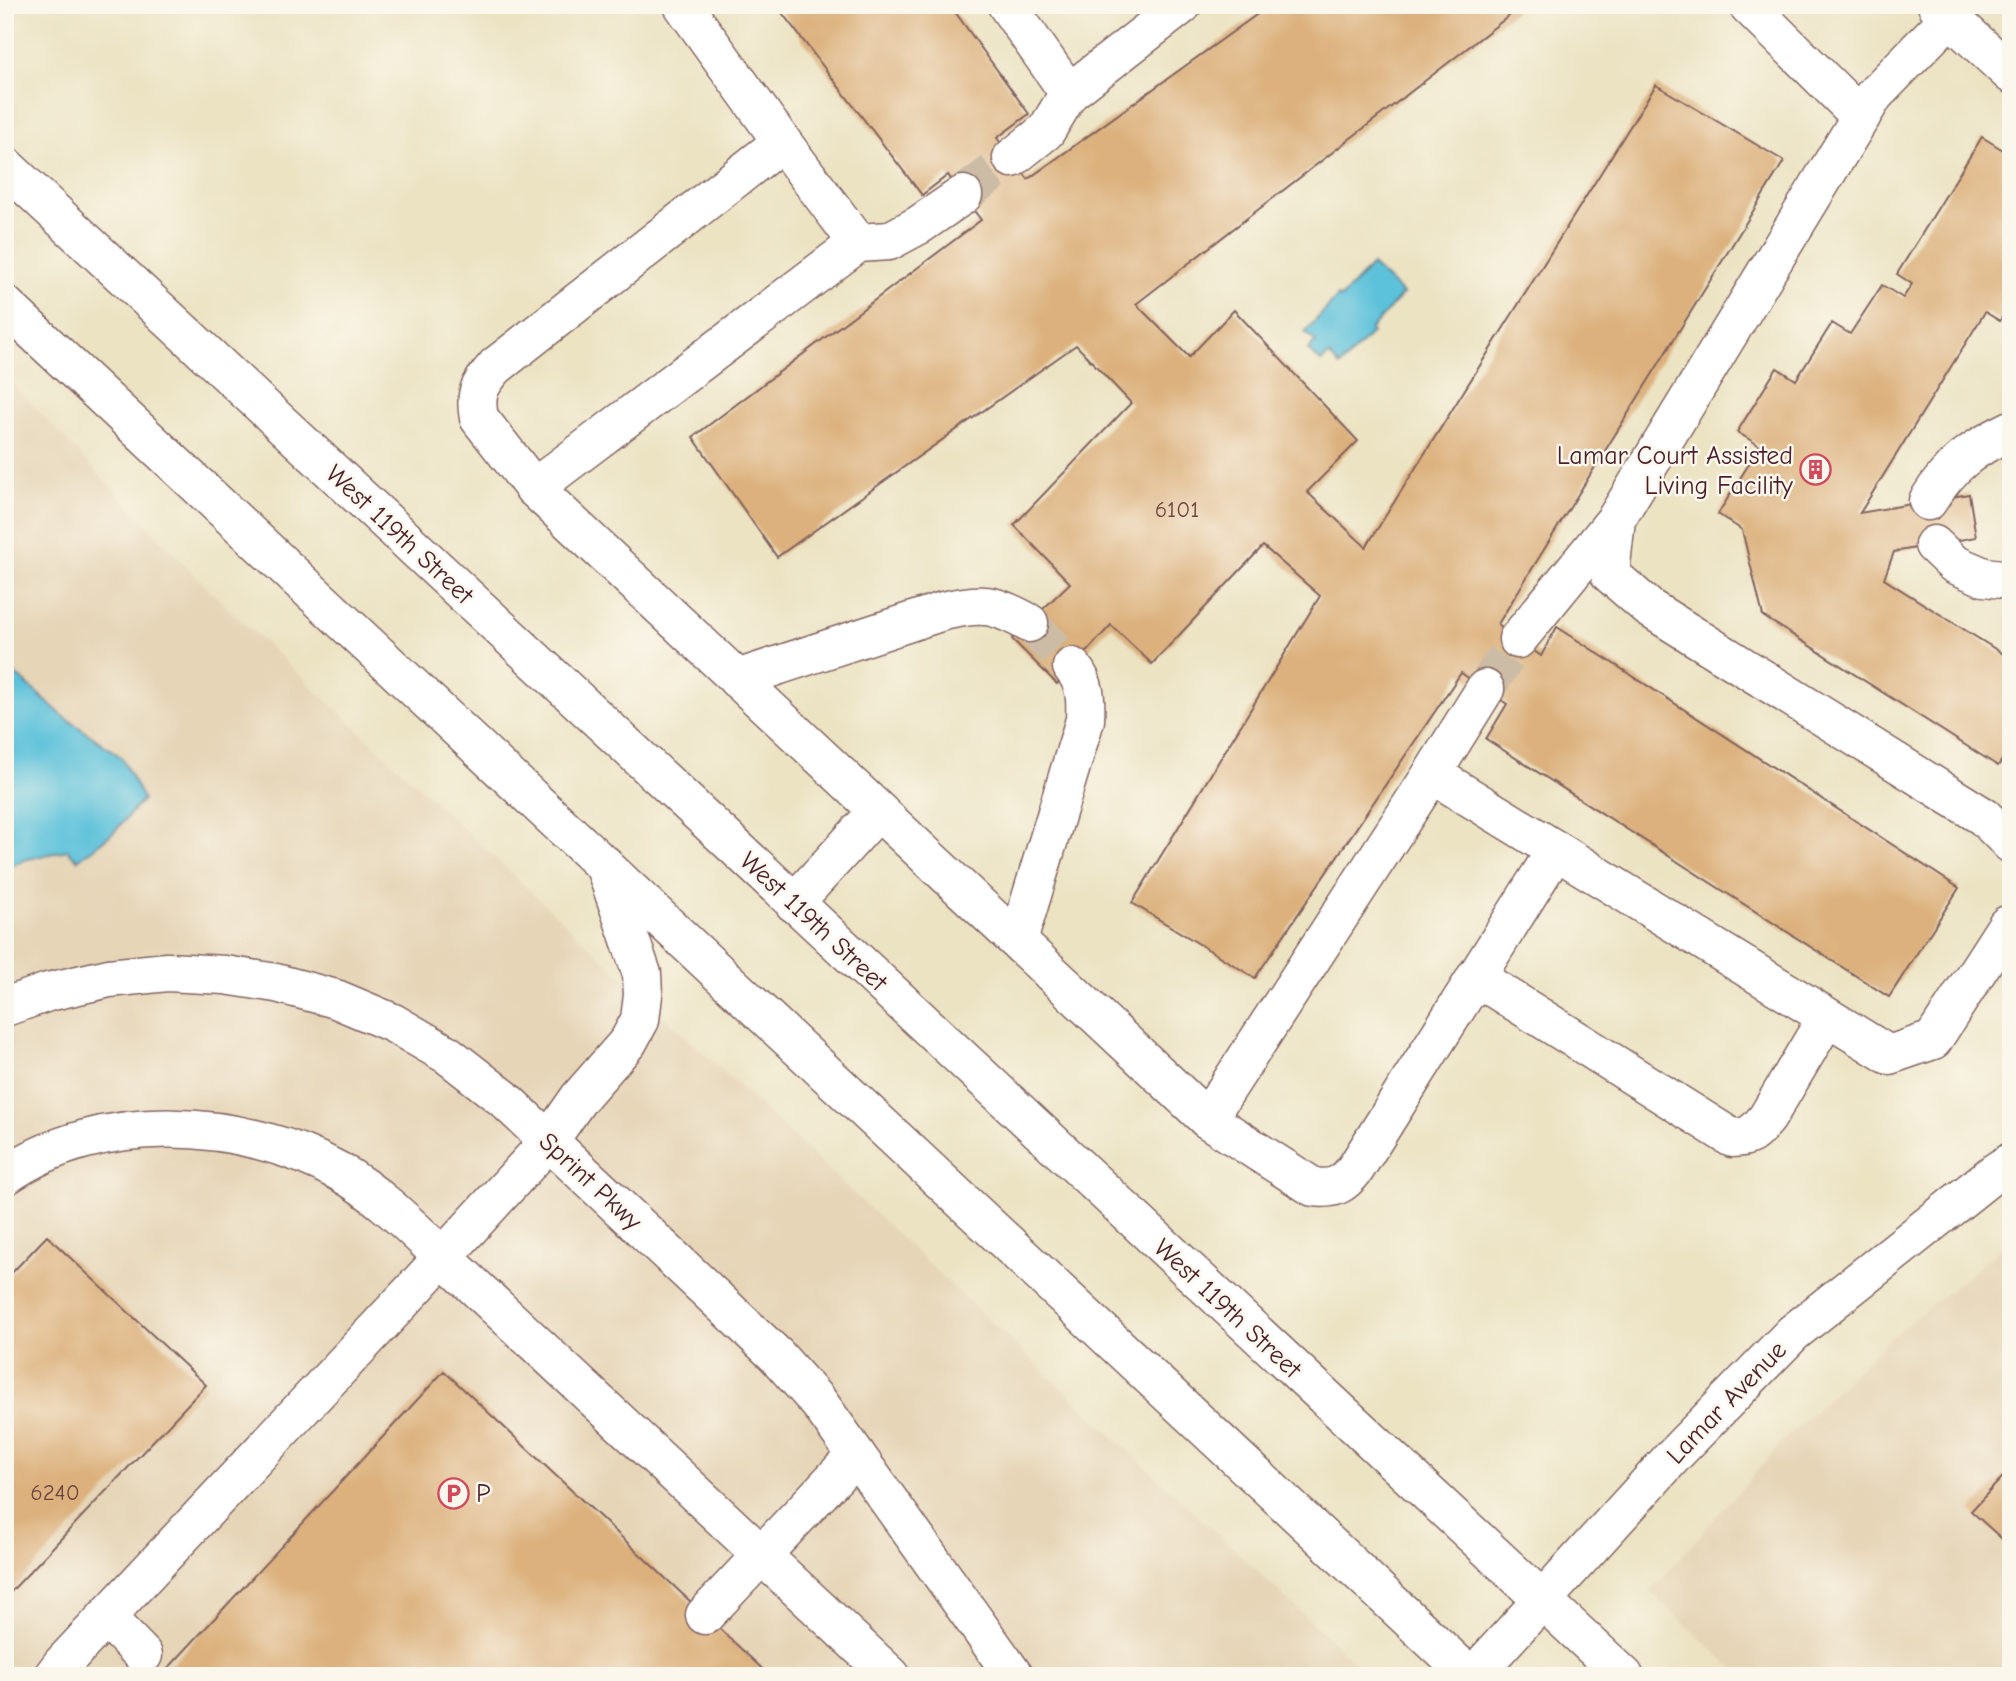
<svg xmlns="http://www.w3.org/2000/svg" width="2016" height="1681" viewBox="0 0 2016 1681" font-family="'Comic Neue',sans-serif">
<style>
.built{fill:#e6d5b7}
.water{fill:#5cc1da;stroke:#537082;stroke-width:2}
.building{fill:#dcb17d}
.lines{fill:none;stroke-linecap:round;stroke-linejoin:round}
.minor-tunnel{stroke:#ccbca5;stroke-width:38;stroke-dasharray:38 19;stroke-linecap:butt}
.minor-casing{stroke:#836460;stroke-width:41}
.major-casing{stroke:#836460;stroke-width:41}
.minor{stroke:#fff;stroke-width:38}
.major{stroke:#fff;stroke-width:38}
.labels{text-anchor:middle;stroke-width:5;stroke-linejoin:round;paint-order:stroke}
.number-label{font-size:23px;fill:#6e4440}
.poi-label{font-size:26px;fill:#4a1f2b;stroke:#fbf7ec;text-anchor:end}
.street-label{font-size:26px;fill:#4a1f2b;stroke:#fbf7ec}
</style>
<rect width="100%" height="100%" fill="#fbf7ec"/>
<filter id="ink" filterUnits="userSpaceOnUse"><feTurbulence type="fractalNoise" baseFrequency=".0143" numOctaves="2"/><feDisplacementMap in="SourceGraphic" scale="14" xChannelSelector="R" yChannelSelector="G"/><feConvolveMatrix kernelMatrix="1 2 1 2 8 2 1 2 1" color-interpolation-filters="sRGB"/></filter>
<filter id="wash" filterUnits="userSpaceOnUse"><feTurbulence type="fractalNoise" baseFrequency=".00686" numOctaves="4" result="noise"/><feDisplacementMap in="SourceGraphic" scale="28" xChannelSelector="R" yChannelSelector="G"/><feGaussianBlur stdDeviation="1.57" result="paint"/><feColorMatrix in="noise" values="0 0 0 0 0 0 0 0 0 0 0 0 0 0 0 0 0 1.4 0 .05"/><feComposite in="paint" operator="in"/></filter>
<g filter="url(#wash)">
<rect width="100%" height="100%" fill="#ece3c3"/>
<g class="built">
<polygon points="5,376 210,591 1369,1676 5,1676"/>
<polygon points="2011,1241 2011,1676 1741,1676 1650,1592 1784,1440 1890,1338"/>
</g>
<g class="water">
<polygon points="1372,265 1403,294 1370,330 1372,333 1340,366 1329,355 1321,362 1308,350 1316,342 1305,332 1338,296 1341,298"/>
<polygon points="5,665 63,716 121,757 143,799 114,832 78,860 67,850 24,860 5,869"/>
</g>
<g id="blocks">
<g class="building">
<polygon points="776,5 950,5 1029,114 997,138 1028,179 1270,5 1523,5 1136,304 1189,357 1234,310 1358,441 1307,492 1366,547 1656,85 1784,161 1498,624 1541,656 1557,627 1959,888 1889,997 1486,739 1507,704 1461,673 1255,978 1132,903 1320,596 1263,546 1152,664 1111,625 1057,684 1012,639 1070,583 1014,525 1131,403 1076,345 777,557 693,437 981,220 948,175 922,195"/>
<polygon points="1982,137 2011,155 2011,302 2000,321 1985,312 1860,513 1969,494 1976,537 1894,552 1884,579 2011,659 2011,762 2004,757 1998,766 1763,616 1742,530 1718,514 1760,446 1737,432 1777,368 1796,380 1832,323 1850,334 1882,285 1903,298 1912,284 1897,274"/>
<polygon points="47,1236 206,1385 5,1598 5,1280"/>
<polygon points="444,1371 770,1676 161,1676"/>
<polygon points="2011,1468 2011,1547 1971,1511"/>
</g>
</g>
</g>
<g filter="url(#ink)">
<use href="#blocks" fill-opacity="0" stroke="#836460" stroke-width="2"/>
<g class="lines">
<g class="minor-tunnel">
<polyline points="963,195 1012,158"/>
<polyline points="1029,623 1072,667"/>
<polyline points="1485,689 1518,639"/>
</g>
<defs>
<g id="minor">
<polyline points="1007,5 1069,93"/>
<polyline points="1748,5 1861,117"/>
<polyline points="1937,5 2011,74"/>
<polyline points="1950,17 1874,95 1616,519 1610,574 1649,608 1984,817 2011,844"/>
<polyline points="782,142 858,243"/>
<polyline points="1012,158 1046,131 1069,93 1182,5"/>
<polyline points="963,195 919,225 889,241 858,243 534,488 1207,1119 1432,774 1889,1055 1933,1040 2007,925 2011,928"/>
<path d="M534 488 479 418C474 393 480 384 496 366L782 142 683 5"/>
<path d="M1928 501C1951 464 1972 449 2011 430"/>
<polyline points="1934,545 1954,564 1984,577 2011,580"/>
<polyline points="1518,639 1616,519"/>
<path d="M737 679 943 611C981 602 994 603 1029 623"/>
<polyline points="1432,774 1485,689"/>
<polyline points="794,903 878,811"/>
<path d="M1018 941 1085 720C1086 700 1086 683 1072 667"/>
<path d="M1476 977 1732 1138C1751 1138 1755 1132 1767 1118L1827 1017"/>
<polyline points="5,1007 48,992 109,978 167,972 225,975 276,983 336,999 393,1023 448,1055 503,1098 776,1355 819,1403 1014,1676"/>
<path d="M1207 1119 1313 1187C1334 1190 1343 1185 1356 1168L1556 850"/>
<path d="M5 1176C100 1109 243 1118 340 1172 379 1194 411 1227 443 1257L891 1676"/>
<polyline points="705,1615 856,1455"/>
<polyline points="106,1617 143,1655"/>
<polyline points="53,1676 62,1664 411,1292 549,1141 579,1098 628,1042 640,1020 643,995 642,974 604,864"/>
<polyline points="1473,1676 1675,1454 1793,1333 1994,1173 2011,1162"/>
</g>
<g id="major">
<polyline points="5,166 1624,1676"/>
<polyline points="5,305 1470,1676"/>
</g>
</defs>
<use href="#minor" class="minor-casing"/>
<use href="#major" class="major-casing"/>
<use href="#minor" class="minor"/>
<use href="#major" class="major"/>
</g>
</g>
<defs>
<symbol id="building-ring" viewBox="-11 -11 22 22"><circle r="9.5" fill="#fbf7ec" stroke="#d1495b" stroke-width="1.5"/><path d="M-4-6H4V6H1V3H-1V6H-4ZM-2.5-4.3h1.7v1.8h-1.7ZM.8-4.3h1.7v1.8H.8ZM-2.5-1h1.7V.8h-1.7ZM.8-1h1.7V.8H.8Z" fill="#d1495b"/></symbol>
<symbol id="parking-ring" viewBox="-11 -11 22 22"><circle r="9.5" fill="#fbf7ec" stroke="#d1495b" stroke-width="1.5"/><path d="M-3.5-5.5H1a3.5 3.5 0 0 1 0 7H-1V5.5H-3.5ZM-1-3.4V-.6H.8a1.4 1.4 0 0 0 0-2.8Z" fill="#d1495b"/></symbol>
</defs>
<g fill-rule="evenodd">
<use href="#building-ring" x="1798" y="452" width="35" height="35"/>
<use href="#parking-ring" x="436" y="1476" width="35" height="35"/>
</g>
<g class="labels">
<g class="number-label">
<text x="1177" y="517">6101</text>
<text x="55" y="1500">6240</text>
</g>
<g class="poi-label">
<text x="1793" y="464">Lamar Court Assisted<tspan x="1793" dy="30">Living Facility</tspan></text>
<text x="476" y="1502" text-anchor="start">P</text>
</g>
<g class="street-label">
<text transform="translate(400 534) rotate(43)" y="9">West 119th Street</text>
<text transform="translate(814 921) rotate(43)" y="9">West 119th Street</text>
<text transform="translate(591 1181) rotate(43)" y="9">Sprint Pkwy</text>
<text transform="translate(1228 1308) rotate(43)" y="9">West 119th Street</text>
<text transform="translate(1726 1402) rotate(-46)" y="9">Lamar Avenue</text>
</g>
</g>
<rect width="2016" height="1681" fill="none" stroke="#fbf7ec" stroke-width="28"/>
</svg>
